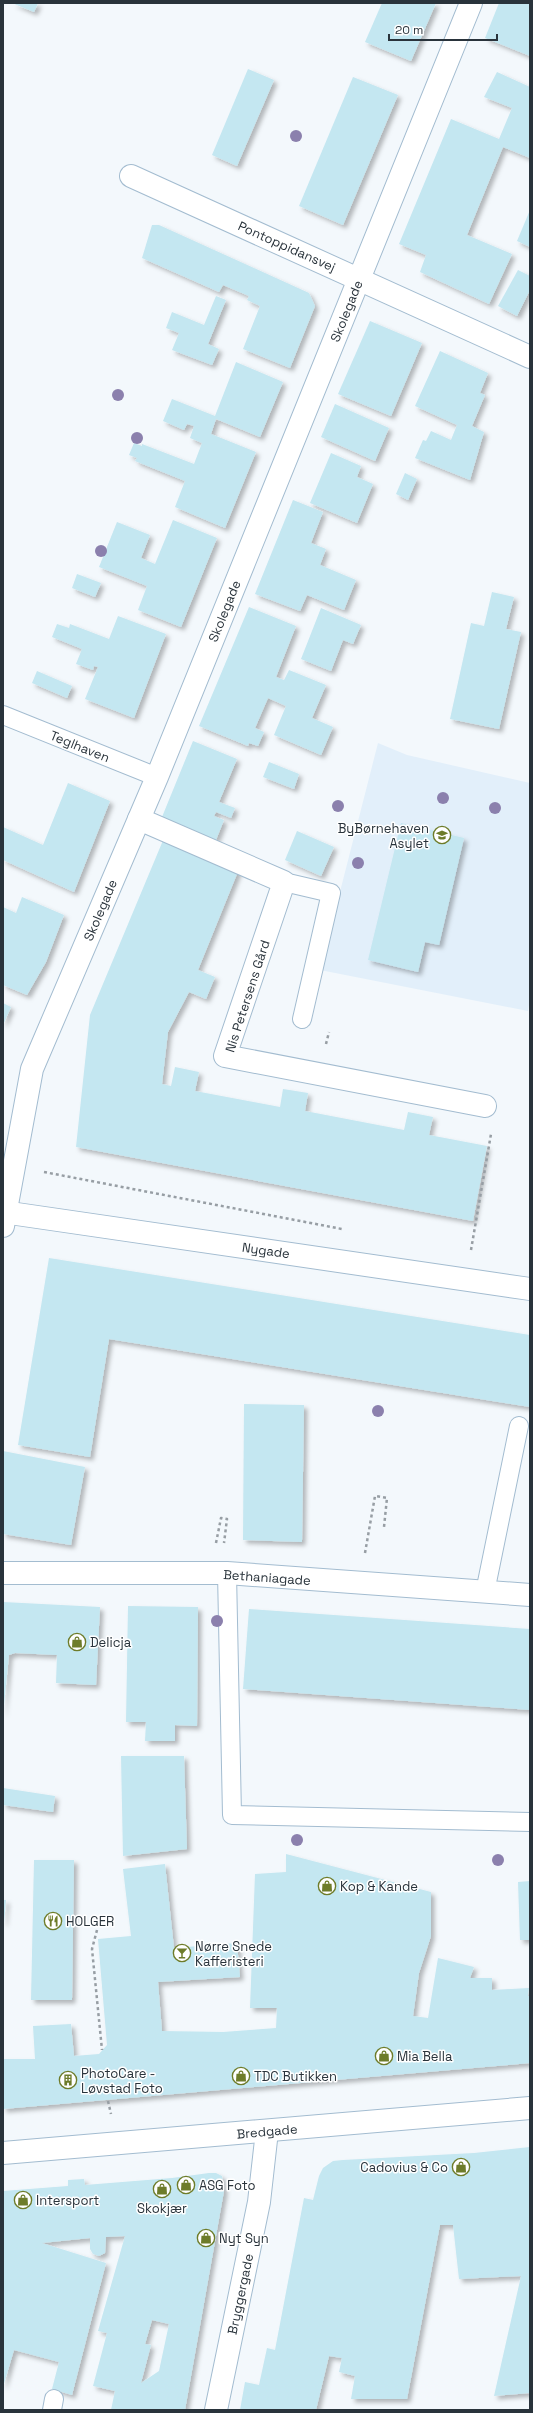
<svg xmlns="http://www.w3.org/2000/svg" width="533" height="2413" viewBox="0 0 533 2413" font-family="'Space Grotesk',sans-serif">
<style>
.built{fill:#e2effa}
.building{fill:#c4e7f1;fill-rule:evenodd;filter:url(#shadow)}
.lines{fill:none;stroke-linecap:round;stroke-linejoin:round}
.lane-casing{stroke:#a3bcd0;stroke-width:20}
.street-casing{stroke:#a3bcd0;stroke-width:24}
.secondary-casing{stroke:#a3bcd0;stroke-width:24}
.path{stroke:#979ea4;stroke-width:2.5;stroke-dasharray:3 3;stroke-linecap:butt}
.lane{stroke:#fff;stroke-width:18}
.street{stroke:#fff;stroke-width:22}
.secondary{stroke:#fff;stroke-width:22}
.tree{fill:#8b80ad}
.labels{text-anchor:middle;stroke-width:3;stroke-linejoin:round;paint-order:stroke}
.street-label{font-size:13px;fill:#29333b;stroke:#fff}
.poi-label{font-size:13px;fill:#29333b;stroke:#fff;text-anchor:start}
</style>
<defs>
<filter id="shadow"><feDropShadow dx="3.5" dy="3.5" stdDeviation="2" flood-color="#0004"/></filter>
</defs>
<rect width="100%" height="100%" fill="#f3f8fc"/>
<polygon class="built" points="378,743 407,755 530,783 530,999 528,1011 320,970"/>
<g class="building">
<polygon points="12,3 38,3 34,12"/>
<polygon points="382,3 436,3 411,61 365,42"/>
<polygon points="499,3 530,3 530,56 485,38"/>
<polygon points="248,69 274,80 237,166 212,155"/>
<polygon points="497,72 530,87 530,158 503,147 467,235 512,254 489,304 420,272 426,255 399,244 451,119 499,139 512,108 484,97"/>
<polygon points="353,77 398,95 343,225 299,206"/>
<polygon points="530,210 530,247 517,241"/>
<polygon points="152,225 159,225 309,293 315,306 290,368 243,349 260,306 247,300 249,296 223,285 219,292 142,258"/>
<polygon points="518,270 530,276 530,290 517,316 498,306"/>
<polygon points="216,296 226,300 208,344 219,349 212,365 172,350 179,333 166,328 172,312 204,325"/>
<polygon points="370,321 422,343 391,416 338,394"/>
<polygon points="440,351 488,373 480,393 485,395 472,426 484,432 470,480 415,458 423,440 426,441 431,431 451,440 457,425 415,406"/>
<polygon points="236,362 283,382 260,437 216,419 211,434 256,452 225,528 175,507 185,481 135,461 137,458 129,455 134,443 142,446 142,444 194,464 202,443 190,438 194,426 187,424 184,430 163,421 172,399 215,416"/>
<polygon points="335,404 389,428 375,461 321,437"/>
<polygon points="331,453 361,466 357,477 373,484 357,523 310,503"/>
<polygon points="405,473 417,479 408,500 396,494"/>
<polygon points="293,500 323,512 311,543 326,549 320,565 356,580 344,610 307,595 300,611 255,594"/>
<polygon points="173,520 217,538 181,627 138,610 147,586 99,567 117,522 150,535 141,558 155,564"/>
<polygon points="77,574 101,583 95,597 72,588"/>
<polygon points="492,592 514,597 506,629 521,632 499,729 450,719 471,623 484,626"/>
<polygon points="249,607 296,626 276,677 284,680 289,670 326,685 312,718 333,727 321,755 274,735 286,706 268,698 255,728 264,732 258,746 249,743 248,746 199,726"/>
<polygon points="321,608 361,625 353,644 343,640 331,671 301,659"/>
<polygon points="118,616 166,634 134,718 85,699 98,667 94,666 93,670 76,664 82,649 52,637 57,624 69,628 70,624 109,639"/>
<polygon points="37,671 72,686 67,698 32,683"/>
<polygon points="193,741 237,759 219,802 235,808 231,818 216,812 214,816 224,820 216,840 162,817"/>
<polygon points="269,762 299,774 294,789 263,777"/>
<polygon points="68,783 110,801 74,892 3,860 3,827 43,845"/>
<polygon points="401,823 464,838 439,945 425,942 418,972 368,960"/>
<polygon points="297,831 334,847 321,876 285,860"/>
<polygon points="164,838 239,869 198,970 215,977 206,999 189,992 168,1032 162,1084 171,1086 175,1067 199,1072 195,1091 280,1107 283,1089 308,1093 305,1111 404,1130 408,1112 433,1117 429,1135 487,1146 473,1221 76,1147 90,1015"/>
<polygon points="22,897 64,915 46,962 27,995 3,985 3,907 16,913"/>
<polygon points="3,1003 11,1007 3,1025"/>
<polygon points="49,1258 530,1335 530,1407 109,1339 90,1457 18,1445"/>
<polygon points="244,1404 304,1405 302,1542 243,1540"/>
<polygon points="3,1451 85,1467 71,1545 3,1534"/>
<polygon points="3,1602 100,1607 96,1685 56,1683 57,1655 15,1653 9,1655 3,1715"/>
<polygon points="128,1606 198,1607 197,1726 175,1725 175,1741 145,1741 146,1722 126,1722"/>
<polygon points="249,1609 530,1629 530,1710 243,1689"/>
<polygon points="121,1756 184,1756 187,1849 123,1856"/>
<polygon points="3,1788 55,1796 53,1812 3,1805"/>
<polygon points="286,1854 431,1892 431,1936 419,1973 413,2016 428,2018 438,1958 474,1967 470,1978 492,1978 492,1990 529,1988 528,1996 530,1996 530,2063 3,2109 3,2059 35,2059 33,2026 71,2024 74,2056 99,2054 107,2045 98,1939 131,1936 123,1869 165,1864 174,1948 237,1943 240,1977 158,1982 162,2031 223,2032 276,2028 277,2008 250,2008 255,1874 286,1872"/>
<polygon points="34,1860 74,1860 72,2000 31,2000"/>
<polygon points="530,1881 530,1940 520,1940 518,1882"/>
<polygon points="3,1900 6,1900 4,1923 3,1923"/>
<polygon points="530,2147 530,2393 494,2396 521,2276 459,2279 453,2225 440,2225 407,2399 351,2399 355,2376 339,2372 342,2358 329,2356 316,2410 240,2410 245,2382 259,2385 267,2348 275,2350 304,2198 313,2200 319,2176 323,2168 333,2161 343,2160 474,2153"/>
<path d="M209 2173H216L222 2176 224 2191 185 2410H111L115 2391 93 2386 107 2333 98 2331 125 2236 106 2237 105 2253 99 2256 93 2254 90 2249V2238L42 2243 106 2263 72 2395 52 2389 59 2362 14 2350 3 2387V2191L68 2186V2180L84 2179 85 2185 172 2178ZM152 2320 169 2324 159 2371 141 2383 151 2345 145 2344Z"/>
</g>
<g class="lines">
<defs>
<g id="lane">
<polyline points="3,715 157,777"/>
<polyline points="284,882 331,893 302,1019"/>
<polyline points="227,1573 232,1815 530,1822"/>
<polyline points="485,1592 519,1426"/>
<polyline points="52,2410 54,2399"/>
</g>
<g id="street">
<polyline points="131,176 530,357"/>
<polyline points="139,819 284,882 225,1056 485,1106"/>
<polyline points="3,1226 32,1069 157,777 471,3"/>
<polyline points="3,1573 227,1573 530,1595"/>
<polyline points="3,2153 530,2108"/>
<polyline points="216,2410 259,2202 267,2131"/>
</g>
<polyline id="secondary" points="3,1212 530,1289"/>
</defs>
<use href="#lane" class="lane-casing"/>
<use href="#street" class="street-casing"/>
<use href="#secondary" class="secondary-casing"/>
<g class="path">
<polyline points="326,1044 329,1032"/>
<polyline points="44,1172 342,1229"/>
<polyline points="471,1250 491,1134"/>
<polyline points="216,1543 221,1518 227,1519 224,1543"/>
<polyline points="365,1553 375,1496 387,1498 384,1527"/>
<polyline points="97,1930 92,1949 102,2050"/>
<polyline points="108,2101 111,2114"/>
</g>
<use href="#lane" class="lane"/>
<use href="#street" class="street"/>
<use href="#secondary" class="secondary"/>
</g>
<g class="tree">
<circle cx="296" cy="136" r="6"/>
<circle cx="118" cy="395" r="6"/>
<circle cx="137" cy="438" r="6"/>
<circle cx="101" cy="551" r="6"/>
<circle cx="443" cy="798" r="6"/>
<circle cx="338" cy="806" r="6"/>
<circle cx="495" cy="808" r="6"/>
<circle cx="358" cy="863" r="6"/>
<circle cx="378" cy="1411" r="6"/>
<circle cx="217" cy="1621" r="6"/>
<circle cx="297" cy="1840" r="6"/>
<circle cx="498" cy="1860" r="6"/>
</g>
<defs>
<symbol id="school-ring" viewBox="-11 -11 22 22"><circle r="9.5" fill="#fff" stroke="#6e7c2a" stroke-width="1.5"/><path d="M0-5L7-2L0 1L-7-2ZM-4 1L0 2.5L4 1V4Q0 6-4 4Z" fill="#6e7c2a"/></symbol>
<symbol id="shop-ring" viewBox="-11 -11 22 22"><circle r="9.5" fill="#fff" stroke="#6e7c2a" stroke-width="1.5"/><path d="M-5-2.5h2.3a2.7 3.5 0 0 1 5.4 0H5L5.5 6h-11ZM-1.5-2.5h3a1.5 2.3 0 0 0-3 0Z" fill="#6e7c2a"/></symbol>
<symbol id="restaurant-ring" viewBox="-11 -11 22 22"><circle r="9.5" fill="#fff" stroke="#6e7c2a" stroke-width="1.5"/><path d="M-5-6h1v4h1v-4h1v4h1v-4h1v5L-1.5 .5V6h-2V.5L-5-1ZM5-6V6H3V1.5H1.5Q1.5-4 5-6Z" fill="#6e7c2a"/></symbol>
<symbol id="bar-ring" viewBox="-11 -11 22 22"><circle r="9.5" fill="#fff" stroke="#6e7c2a" stroke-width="1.5"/><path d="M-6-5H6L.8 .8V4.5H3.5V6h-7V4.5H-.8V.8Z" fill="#6e7c2a"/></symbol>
<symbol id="building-ring" viewBox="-11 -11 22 22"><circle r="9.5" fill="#fff" stroke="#6e7c2a" stroke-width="1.5"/><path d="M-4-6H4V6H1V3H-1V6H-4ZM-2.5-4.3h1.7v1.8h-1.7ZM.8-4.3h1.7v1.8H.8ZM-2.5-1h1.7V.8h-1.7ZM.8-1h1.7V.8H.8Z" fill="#6e7c2a"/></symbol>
</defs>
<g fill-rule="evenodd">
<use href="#school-ring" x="432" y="825" width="20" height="20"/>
<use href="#shop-ring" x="67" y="1632" width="20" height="20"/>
<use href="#shop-ring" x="317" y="1876" width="20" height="20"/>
<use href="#restaurant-ring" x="43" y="1911" width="20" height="20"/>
<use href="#bar-ring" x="172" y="1943" width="20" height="20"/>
<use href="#shop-ring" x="374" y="2046" width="20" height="20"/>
<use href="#shop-ring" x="231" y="2066" width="20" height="20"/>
<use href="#building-ring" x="58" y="2070" width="20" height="20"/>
<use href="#shop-ring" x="451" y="2157" width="20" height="20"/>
<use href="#shop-ring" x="176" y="2175" width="20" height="20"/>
<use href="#shop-ring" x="152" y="2179" width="20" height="20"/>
<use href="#shop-ring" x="13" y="2190" width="20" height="20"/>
<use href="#shop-ring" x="196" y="2228" width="20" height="20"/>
</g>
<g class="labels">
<g class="street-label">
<text transform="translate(287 246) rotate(24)" y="5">Pontoppidansvej</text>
<text transform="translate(346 311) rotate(-68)" y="5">Skolegade</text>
<text transform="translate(224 611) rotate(-68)" y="5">Skolegade</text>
<text transform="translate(80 746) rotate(22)" y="5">Teglhaven</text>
<text transform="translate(100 910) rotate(-67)" y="5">Skolegade</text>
<text transform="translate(247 996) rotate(-72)" y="5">Nis Petersens Gård</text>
<text transform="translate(266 1250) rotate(8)" y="5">Nygade</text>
<text transform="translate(267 1577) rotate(4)" y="5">Bethaniagade</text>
<text transform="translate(267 2131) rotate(-5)" y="5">Bredgade</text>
<text transform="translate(240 2294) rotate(-78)" y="5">Bryggergade</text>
</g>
<g class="poi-label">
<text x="429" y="833" text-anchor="end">ByBørnehaven<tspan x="429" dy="15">Asylet</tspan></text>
<text x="90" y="1647">Delicja</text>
<text x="340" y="1891">Kop &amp; Kande</text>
<text x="66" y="1926">HOLGER</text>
<text x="195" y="1951">Nørre Snede<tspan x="195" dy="15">Kafferisteri</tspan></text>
<text x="397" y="2061">Mia Bella</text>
<text x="81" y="2078">PhotoCare -<tspan x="81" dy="15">Løvstad Foto</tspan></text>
<text x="254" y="2081">TDC Butikken</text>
<text x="448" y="2172" text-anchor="end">Cadovius &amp; Co</text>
<text x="199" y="2190">ASG Foto</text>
<text x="36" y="2205">Intersport</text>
<text x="162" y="2213" text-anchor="middle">Skokjær</text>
<text x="219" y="2243">Nyt Syn</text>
</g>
</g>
<rect width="533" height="2413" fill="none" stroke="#29333b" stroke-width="8"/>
<path d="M389 34v6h108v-6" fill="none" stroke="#29333b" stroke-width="2"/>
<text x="395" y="34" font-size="12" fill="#29333b" stroke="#ffffff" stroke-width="3" paint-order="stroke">20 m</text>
</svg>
